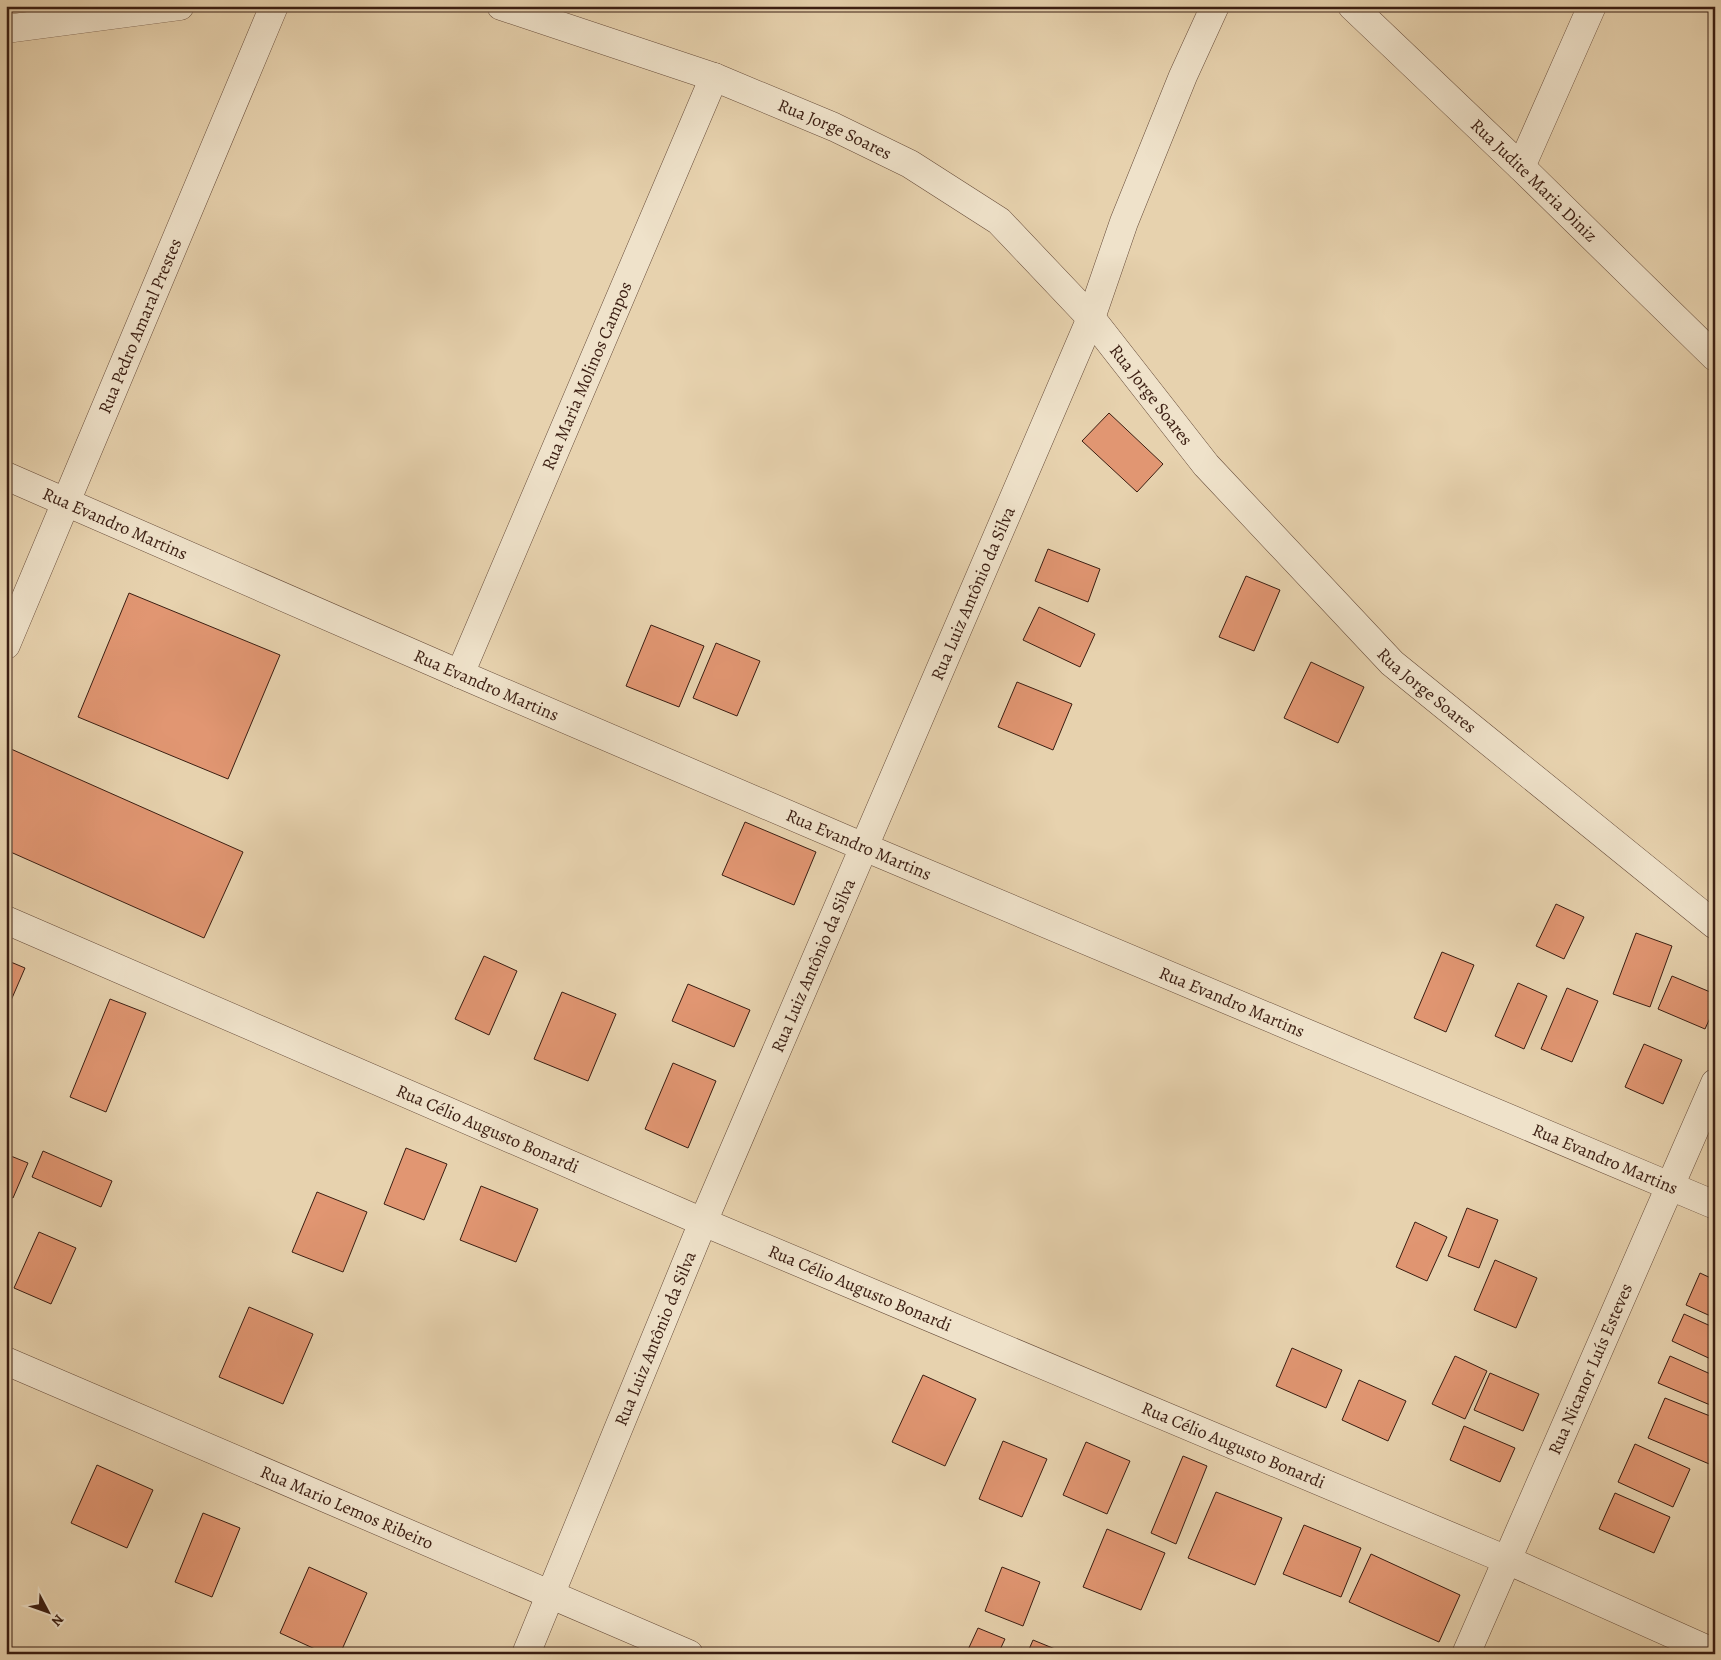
<svg xmlns="http://www.w3.org/2000/svg" width="1721" height="1660" viewBox="0 0 1721 1660" font-family="Alegreya,serif">
<style>
.building{fill:#e19672;stroke:#3b1e12}
.lines{fill:none;stroke-linecap:round;stroke-linejoin:round}
.street-casing{stroke:#664b39;stroke-width:29}
.street{stroke:#efe2ca;stroke-width:28}
.labels{text-anchor:middle;stroke-width:4.5;stroke-linejoin:round;paint-order:stroke}
.street-label{font-size:18px;fill:#3b1e12;stroke:#efe2ca}
</style>
<rect width="100%" height="100%" fill="#e7d2ae"/>
<filter id="stains"><feTurbulence type="fractalNoise" baseFrequency=".004" numOctaves="4"/><feColorMatrix values="0 0 0 0 .2 0 0 0 0 .09 0 0 0 0 .02 0 0 0 .5 -.17"/></filter>
<radialGradient id="worn" r=".72"><stop offset=".6" stop-color="#630" stop-opacity="0"/><stop offset="1" stop-color="#630" stop-opacity=".3"/></radialGradient>
<g class="building">
<polygon points="1109,413 1163,464 1137,492 1082,441"/>
<polygon points="1048,549 1100,569 1088,602 1035,581"/>
<polygon points="1246,576 1280,590 1254,651 1219,637"/>
<polygon points="129,593 280,655 228,779 78,717"/>
<polygon points="1039,607 1095,634 1080,667 1023,640"/>
<polygon points="651,625 704,646 679,707 626,686"/>
<polygon points="716,643 760,661 737,716 693,698"/>
<polygon points="1311,662 1364,687 1338,743 1284,718"/>
<polygon points="1017,682 1072,704 1053,750 998,727"/>
<polygon points="11,749 243,852 204,938 6,850 6,759"/>
<polygon points="745,822 816,852 794,905 722,875"/>
<polygon points="1556,904 1584,917 1564,959 1536,946"/>
<polygon points="1636,933 1672,946 1650,1007 1613,994"/>
<polygon points="1442,952 1474,965 1446,1032 1414,1018"/>
<polygon points="484,956 517,971 489,1035 455,1019"/>
<polygon points="6,960 25,968 6,1012"/>
<polygon points="1672,976 1715,994 1715,1007 1705,1029 1658,1009"/>
<polygon points="1518,983 1547,996 1524,1049 1495,1036"/>
<polygon points="688,984 750,1010 734,1047 672,1021"/>
<polygon points="1567,988 1598,1001 1572,1062 1541,1049"/>
<polygon points="562,992 616,1014 588,1081 534,1059"/>
<polygon points="110,999 146,1013 106,1112 70,1097"/>
<polygon points="1644,1044 1682,1060 1663,1104 1625,1087"/>
<polygon points="673,1063 716,1081 688,1148 645,1129"/>
<polygon points="406,1148 447,1164 424,1220 384,1204"/>
<polygon points="43,1151 112,1181 101,1207 32,1177"/>
<polygon points="6,1154 28,1163 13,1198 6,1195"/>
<polygon points="481,1186 538,1209 516,1262 460,1240"/>
<polygon points="317,1192 367,1212 343,1272 292,1252"/>
<polygon points="1467,1208 1498,1220 1479,1268 1448,1256"/>
<polygon points="1415,1222 1447,1237 1427,1281 1396,1267"/>
<polygon points="39,1232 76,1248 51,1304 14,1288"/>
<polygon points="1495,1260 1537,1278 1516,1328 1474,1310"/>
<polygon points="1700,1273 1715,1280 1715,1318 1686,1305"/>
<polygon points="249,1307 313,1334 283,1404 219,1377"/>
<polygon points="1684,1314 1715,1328 1715,1361 1672,1341"/>
<polygon points="1292,1348 1342,1370 1326,1408 1276,1386"/>
<polygon points="1455,1356 1487,1371 1465,1419 1432,1404"/>
<polygon points="1670,1356 1715,1376 1715,1407 1658,1383"/>
<polygon points="1490,1373 1539,1394 1523,1431 1474,1410"/>
<polygon points="923,1375 976,1399 945,1466 892,1442"/>
<polygon points="1359,1380 1406,1401 1388,1441 1342,1420"/>
<polygon points="1665,1398 1715,1418 1714,1466 1648,1438"/>
<polygon points="1464,1426 1515,1448 1500,1482 1450,1460"/>
<polygon points="1003,1441 1047,1459 1022,1517 979,1499"/>
<polygon points="1086,1442 1130,1461 1107,1514 1063,1495"/>
<polygon points="1635,1444 1690,1469 1673,1507 1618,1482"/>
<polygon points="1183,1456 1207,1466 1176,1544 1151,1533"/>
<polygon points="97,1465 153,1490 127,1548 71,1523"/>
<polygon points="1216,1492 1282,1518 1255,1585 1188,1558"/>
<polygon points="1615,1493 1670,1517 1654,1553 1599,1529"/>
<polygon points="203,1513 240,1528 212,1597 175,1582"/>
<polygon points="1304,1525 1361,1548 1341,1597 1283,1574"/>
<polygon points="1107,1529 1165,1553 1141,1610 1083,1587"/>
<polygon points="1371,1554 1460,1595 1439,1642 1349,1602"/>
<polygon points="309,1567 367,1593 340,1654 326,1654 280,1633"/>
<polygon points="1002,1567 1040,1582 1023,1626 985,1611"/>
<polygon points="978,1628 1005,1639 998,1654 966,1654"/>
<polygon points="1033,1640 1060,1651 1058,1654 1027,1654"/>
</g>
<g class="lines">
<defs>
<g id="street">
<path id="s1" d="M501 6 714 77 834 127 910 164 999 221 1091 318 1206 465 1392 663 1715 925"/>
<path id="s2" d="M1352 6 1521 167 1715 357"/>
<polyline points="6,29 180,6"/>
<polyline points="1521,167 1592,6"/>
<path id="s3" d="M6 476 460 674 864 847 1715 1205"/>
<path id="s4" d="M6 645 274 6"/>
<path id="s5" d="M460 674 714 77"/>
<path id="s6" d="M6 920 703 1222 1507 1560 1715 1653"/>
<path id="s7" d="M6 1361 689 1654"/>
<path id="s8" d="M526 1654 703 1222 1091 318 1124 222 1183 76 1215 6"/>
<path id="s9" d="M1466 1654 1715 1083"/>
</g>
</defs>
<use href="#street" class="street-casing"/>
<use href="#street" class="street"/>
</g>
<g class="labels">
<g class="street-label">
<text dy="6" stroke="none"><textPath href="#s1" startOffset="356">Rua Jorge Soares</textPath></text>
<text dy="6" stroke="none"><textPath href="#s2" startOffset="252">Rua Judite Maria Diniz</textPath></text>
<text dy="6" stroke="none"><textPath href="#s4" startOffset="346">Rua Pedro Amaral Prestes</textPath></text>
<text dy="6" stroke="none"><textPath href="#s5" startOffset="324">Rua Maria Molinos Campos</textPath></text>
<text dy="6" stroke="none"><textPath href="#s1" startOffset="776">Rua Jorge Soares</textPath></text>
<text dy="6" stroke="none"><textPath href="#s3" startOffset="119">Rua Evandro Martins</textPath></text>
<text dy="6" stroke="none"><textPath href="#s8" startOffset="1151">Rua Luiz Antônio da Silva</textPath></text>
<text dy="6" stroke="none"><textPath href="#s3" startOffset="524">Rua Evandro Martins</textPath></text>
<text dy="6" stroke="none"><textPath href="#s1" startOffset="1181">Rua Jorge Soares</textPath></text>
<text dy="6" stroke="none"><textPath href="#s3" startOffset="929">Rua Evandro Martins</textPath></text>
<text dy="6" stroke="none"><textPath href="#s8" startOffset="746">Rua Luiz Antônio da Silva</textPath></text>
<text dy="6" stroke="none"><textPath href="#s3" startOffset="1334">Rua Evandro Martins</textPath></text>
<text dy="6" stroke="none"><textPath href="#s6" startOffset="525">Rua Célio Augusto Bonardi</textPath></text>
<text dy="6" stroke="none"><textPath href="#s3" startOffset="1739">Rua Evandro Martins</textPath></text>
<text dy="6" stroke="none"><textPath href="#s6" startOffset="930">Rua Célio Augusto Bonardi</textPath></text>
<text dy="6" stroke="none"><textPath href="#s8" startOffset="341">Rua Luiz Antônio da Silva</textPath></text>
<text dy="6" stroke="none"><textPath href="#s9" startOffset="311">Rua Nicanor Luís Esteves</textPath></text>
<text dy="6" stroke="none"><textPath href="#s6" startOffset="1335">Rua Célio Augusto Bonardi</textPath></text>
<text dy="6" stroke="none"><textPath href="#s7" startOffset="371">Rua Mario Lemos Ribeiro</textPath></text>
</g>
</g>
<rect width="1721" height="1660" fill="none" stroke="#e7d2ae" stroke-width="25"/>
<rect x="8" y="8" width="1706" height="1645" fill="none" stroke="#3b1e12" stroke-width="2.5"/>
<rect x="12" y="12" width="1696" height="1635" fill="none" stroke="#3b1e12"/>
<g transform="translate(48 1612) rotate(131)" stroke="#efe2ca" stroke-width="4" paint-order="stroke">
<path d="M0-4L9 19L0 12L-9 19Z" fill="#3b1e12"/>
<text y="-8" font-size="14" font-weight="bold" text-anchor="middle" fill="#3b1e12">N</text>
</g>
<rect width="100%" height="100%" filter="url(#stains)"/>
<rect width="100%" height="100%" fill="url(#worn)"/>
</svg>
